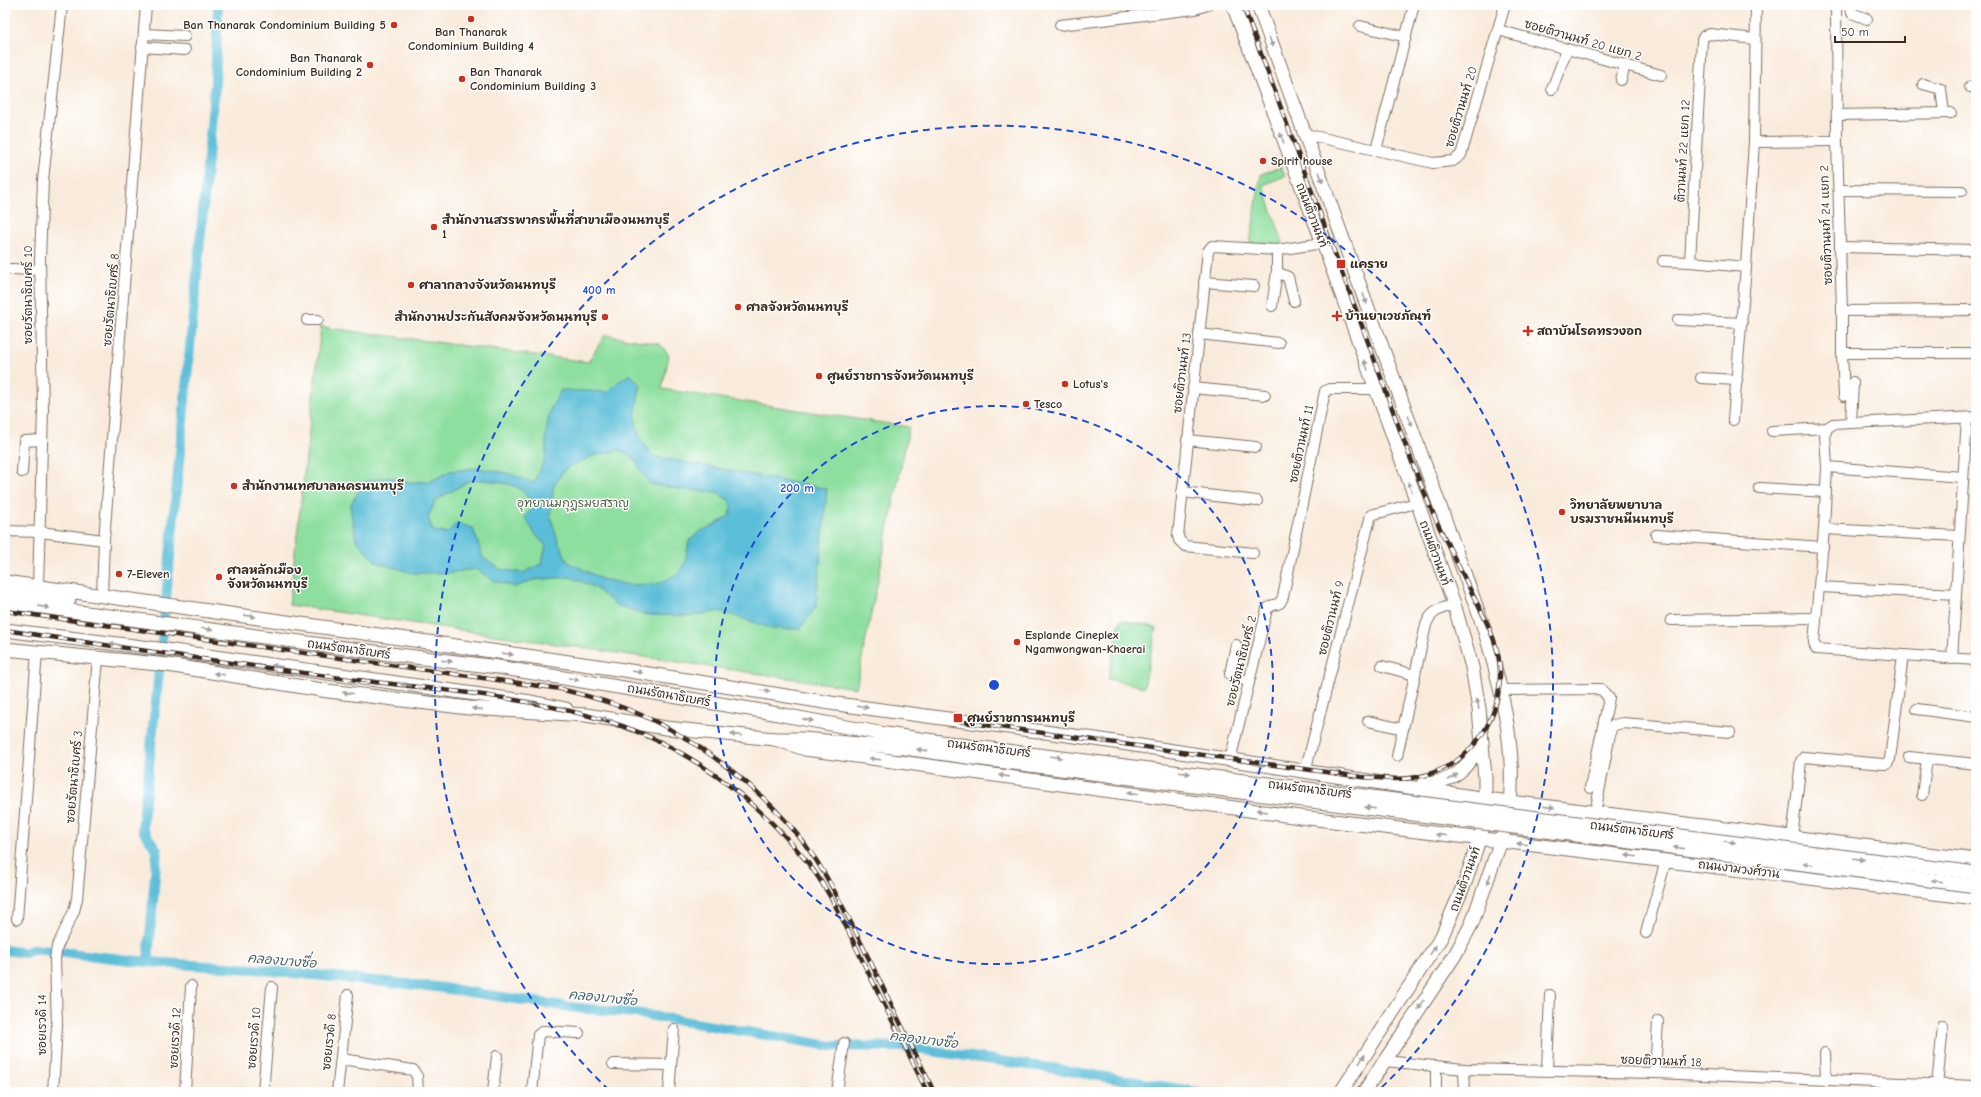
<svg xmlns="http://www.w3.org/2000/svg" width="1981" height="1097" viewBox="0 0 1981 1097" font-family="'Comic Neue','Playpen Sans Thai',sans-serif">
<style>
.green{fill:#8ddf9f;stroke:#64845e}
.water{fill:#5abed8;stroke:#4a747b;fill-rule:evenodd}
.lines{fill:none;stroke-linecap:round;stroke-linejoin:round}
.canal{stroke:#5abed8;stroke-width:10}
.minor-casing{stroke:#7e6e60;stroke-width:12}
.major-casing{stroke:#7e6e60;stroke-width:15}
.minor{stroke:#fff;stroke-width:10}
.major{stroke:#fff;stroke-width:13}
.rail-casing{stroke:#3b2a1e;stroke-width:4.5}
.rail{stroke:#fff;stroke-width:3;stroke-dasharray:9;stroke-linecap:butt}
.major-bridge-casing{stroke:#7e6e60;stroke-width:15;stroke-linecap:butt}
.major-bridge{stroke:#fff;stroke-width:13}
.oneway{fill:#a79f9a}
.ring{fill:none;stroke:#1d4ed8;stroke-width:2;stroke-dasharray:7 5}
.poi-dot{fill:#c8321e;stroke:#fff;stroke-width:1.5}
.labels{text-anchor:middle;stroke-width:3;stroke-linejoin:round;paint-order:stroke}
.poi-label{font-size:12px;font-weight:bold;fill:#3b2a1e;stroke:#fff;text-anchor:start}
.street-label{font-size:12px;fill:#3b2a1e;stroke:#fff}
.park-label{font-size:12px;fill:#546045;stroke:#fff}
.water-label{font-size:13px;font-style:italic;fill:#465e5f;stroke:#fff}
.centre{fill:#1d4ed8;stroke:#fff;stroke-width:2}
.ring-label{font-size:12px;text-anchor:middle;font-weight:bold;fill:#1d4ed8;stroke:#fff;stroke-width:3;stroke-linejoin:round;paint-order:stroke}
</style>
<rect width="100%" height="100%" fill="#fff"/>
<filter id="ink" filterUnits="userSpaceOnUse"><feTurbulence type="fractalNoise" baseFrequency=".025" numOctaves="2"/><feDisplacementMap in="SourceGraphic" scale="8" xChannelSelector="R" yChannelSelector="G"/><feConvolveMatrix kernelMatrix="1 2 1 2 8 2 1 2 1" color-interpolation-filters="sRGB"/></filter>
<filter id="wash" filterUnits="userSpaceOnUse"><feTurbulence type="fractalNoise" baseFrequency=".012" numOctaves="4" result="noise"/><feDisplacementMap in="SourceGraphic" scale="16" xChannelSelector="R" yChannelSelector="G"/><feGaussianBlur stdDeviation="0.9" result="paint"/><feColorMatrix in="noise" values="0 0 0 0 0 0 0 0 0 0 0 0 0 0 0 0 0 1.4 0 .05"/><feComposite in="paint" operator="in"/></filter>
<g filter="url(#wash)">
<rect width="100%" height="100%" fill="#f9ebdb"/>
<g class="green">
<polygon points="1281,167 1285,176 1263,185 1284,246 1250,243 1261,174"/>
<polygon points="321,327 588,362 605,335 660,344 669,355 662,389 909,427 856,688 289,605"/>
<polygon points="1120,620 1156,627 1144,687 1108,679"/>
</g>
<path class="water" d="M630 374 641 385C633 418 632 428 652 456L827 489 816 607 800 629H773L720 611 691 616 647 615 616 605 594 587 570 577 533 580 515 587 494 581 476 569 447 573H412L376 562 356 540 350 506 364 482 388 477 411 482 431 481 450 471 477 468 507 473 534 483 546 456V433L550 410 561 390 608 392 618 382ZM619 450 632 456 650 484 685 490 717 492 731 502 730 515 715 525 699 532 689 541 685 562 678 574 657 584 630 585 602 579 568 562 558 541 550 515 554 485 566 468 593 456ZM484 480C505 483 527 484 532 508L525 517 535 534 546 546 541 564 523 573 500 569 483 558 473 528 457 523 447 533 433 531 428 517 436 500 469 481Z"/>
<g class="lines">
<g class="canal">
<polyline points="5,950 25,953 34,949 148,962 254,969 436,987 576,1008 635,1013 831,1046 903,1047 1057,1069 1197,1092"/>
<polyline points="148,962 157,850 142,829 158,682 215,84 218,5"/>
</g>
</g>
</g>
<g filter="url(#ink)">
<g class="lines">
<defs>
<g id="minor">
<polyline points="1836,5 1837,141 1842,311 1976,310"/>
<polyline points="1851,5 1852,13 1867,19"/>
<polyline points="1060,25 1195,9 1207,5"/>
<polyline points="1360,26 1406,37"/>
<polyline points="1498,30 1661,75"/>
<polyline points="144,34 185,36"/>
<polyline points="142,47 185,50"/>
<polyline points="1621,80 1625,65"/>
<polyline points="1923,84 1941,89 1944,113"/>
<polyline points="1970,87 1976,88"/>
<polyline points="1552,89 1567,49"/>
<polyline points="1837,115 1951,113"/>
<polyline points="1305,134 1433,163 1453,161 1461,155 1505,5"/>
<polyline points="1754,142 1837,141"/>
<polyline points="1376,150 1414,5"/>
<polyline points="1839,190 1962,191"/>
<polyline points="1840,247 1976,250"/>
<polyline points="1663,261 1690,262"/>
<polyline points="1746,267 1690,262 1702,40 1704,36 1710,34 1755,39"/>
<polyline points="11,269 40,270"/>
<polyline points="1277,272 1288,277 1294,301"/>
<polyline points="1204,282 1254,286"/>
<polyline points="1272,306 1277,272 1277,250"/>
<polyline points="1842,311 1842,353 1976,353"/>
<polyline points="307,320 318,320"/>
<polyline points="1678,320 1742,323"/>
<polyline points="1199,334 1279,343"/>
<polyline points="1842,353 1844,396"/>
<polyline points="1701,378 1737,380"/>
<polyline points="1193,388 1265,395"/>
<polyline points="1733,420 1746,267 1754,142 1756,5"/>
<polyline points="1851,423 1853,382"/>
<polyline points="1827,428 1825,435 1827,467 1824,529 1814,643 1816,649 1976,660"/>
<polyline points="1772,431 1827,428 1833,424 1851,423 1976,417"/>
<polyline points="1187,440 1256,447"/>
<polyline points="1827,467 1963,477"/>
<polyline points="22,472 24,441 42,440"/>
<polyline points="1759,488 1826,492"/>
<polyline points="1182,492 1257,501"/>
<polyline points="1824,529 1959,536"/>
<polyline points="5,531 40,532 104,540"/>
<polyline points="1656,535 1823,547"/>
<polyline points="1253,553 1185,546 1179,540 1178,536 1208,251 1212,246 1277,250 1323,243"/>
<polyline points="38,587 43,410 40,259 43,180 62,5"/>
<polyline points="1820,587 1956,594"/>
<polyline points="102,596 104,540 146,5"/>
<polyline points="1671,620 1816,618"/>
<polyline points="1236,645 1230,674 1249,682"/>
<polyline points="1952,659 1967,418"/>
<polyline points="1382,666 1415,675"/>
<polyline points="1501,690 1601,689 1609,698 1590,788"/>
<polyline points="1917,709 1976,717"/>
<polyline points="1368,721 1403,729"/>
<path d="M1397 756 1426 625C1431 611 1440 609 1454 604"/>
<polyline points="1909,757 1976,764"/>
<polyline points="1230,760 1267,609 1271,606 1280,603 1283,597 1325,391 1329,389 1375,389"/>
<polyline points="1305,772 1371,515 1416,503"/>
<polyline points="1922,795 1927,759"/>
<polyline points="1595,813 1611,729 1614,725 1623,723 1730,732"/>
<polyline points="1792,838 1801,761 1804,757 1883,764 1887,764 1890,759 1903,655"/>
<polyline points="17,919 37,652"/>
<polyline points="1646,933 1666,860"/>
<polyline points="1825,1053 1826,1080"/>
<polyline points="341,1059 413,1070 417,1076 418,1092"/>
<polyline points="1385,1061 1464,1069 1655,1073 1976,1086"/>
<polyline points="613,1064 671,1065"/>
<polyline points="1464,1069 1465,1092"/>
<polyline points="1547,1070 1550,995"/>
<polyline points="1655,1073 1658,1021"/>
<polyline points="1937,1086 1943,1026"/>
<polyline points="53,1092 57,1025 55,959 57,947 74,911 77,899 98,658"/>
<polyline points="185,1092 191,986"/>
<polyline points="263,1092 272,987"/>
<polyline points="337,1092 348,995"/>
<polyline points="493,1092 497,1056"/>
<polyline points="532,1092 538,1035 543,1031 579,1033"/>
<polyline points="669,1092 674,1029"/>
<polyline points="837,1092 844,1043"/>
<polyline points="1436,1092 1436,1066"/>
</g>
<g id="major">
<polyline points="1233,5 1323,243 1454,604 1472,667 1479,709 1485,778 1485,821 1466,880 1442,936 1341,1092"/>
<path d="M1258 5 1483 625C1500 681 1518 751 1509 810"/>
<polyline points="5,582 611,668 837,704 1082,737 1486,799 1976,860"/>
<polyline points="5,592 69,600"/>
<polyline points="5,602 382,653 498,667 756,710 879,733 975,747"/>
<polyline points="5,630 166,650 531,702 566,709"/>
<polyline points="5,649 168,665 328,691 469,708 586,715 666,728 775,739 803,739 904,748 974,758"/>
<polyline points="775,739 805,749 1300,817 1976,898"/>
<path d="M1423 784C1456 782 1465 769 1482 743"/>
<polyline points="1364,1092 1455,955 1472,923 1503,835"/>
</g>
</defs>
<use href="#minor" class="minor-casing"/>
<use href="#major" class="major-casing"/>
<use href="#minor" class="minor"/>
<use href="#major" class="major"/>
<defs>
<g id="rail">
<path d="M5 611 561 689C579 694 596 698 613 704 688 729 773 794 816 860 838 894 855 931 873 967 893 1009 914 1050 934 1092"/>
<path d="M5 630C114 647 224 662 333 677 425 689 520 694 610 722 688 746 757 800 808 863 832 894 848 931 865 966 886 1008 907 1050 927 1092"/>
<path d="M956 721 1362 777C1380 778 1399 781 1417 777 1467 768 1499 725 1500 675 1501 644 1483 616 1470 589 1454 556 1436 524 1423 489 1403 441 1386 391 1368 342 1326 230 1284 117 1243 5"/>
</g>
</defs>
<use href="#rail" class="rail-casing"/>
<use href="#rail" class="rail"/>
<defs>
<g id="major-bridge">
<polyline points="975,747 1976,873"/>
<polyline points="974,758 1976,886"/>
</g>
</defs>
<use href="#major-bridge" class="major-bridge-casing"/>
<use href="#major-bridge" class="major-bridge"/>
</g>
<defs><path id="oneway-solid" d="M-6-.8H1V-3.2L6.5 0L1 3.2V.8H-6Z"/></defs>
<g class="oneway">
<use href="#oneway-solid" transform="translate(1271 42) rotate(70)"/>
<use href="#oneway-solid" transform="translate(1282 138) rotate(-110)"/>
<use href="#oneway-solid" transform="translate(1321 177) rotate(70)"/>
<use href="#oneway-solid" transform="translate(1365 299) rotate(70)"/>
<use href="#oneway-solid" transform="translate(1366 365) rotate(-110)"/>
<use href="#oneway-solid" transform="translate(1410 421) rotate(70)"/>
<use href="#oneway-solid" transform="translate(1410 487) rotate(-110)"/>
<use href="#oneway-solid" transform="translate(44 607) rotate(8)"/>
<use href="#oneway-solid" transform="translate(250 616) rotate(8)"/>
<use href="#oneway-solid" transform="translate(207 629) rotate(8)"/>
<use href="#oneway-solid" transform="translate(115 644) rotate(-173)"/>
<use href="#oneway-solid" transform="translate(508 654) rotate(8)"/>
<use href="#oneway-solid" transform="translate(447 661) rotate(7)"/>
<use href="#oneway-solid" transform="translate(277 666) rotate(-172)"/>
<use href="#oneway-solid" transform="translate(637 672) rotate(9)"/>
<use href="#oneway-solid" transform="translate(219 674) rotate(-172)"/>
<use href="#oneway-solid" transform="translate(574 679) rotate(10)"/>
<use href="#oneway-solid" transform="translate(406 685) rotate(-172)"/>
<use href="#oneway-solid" transform="translate(765 691) rotate(9)"/>
<use href="#oneway-solid" transform="translate(348 693) rotate(-173)"/>
<use href="#oneway-solid" transform="translate(534 703) rotate(-172)"/>
<use href="#oneway-solid" transform="translate(1478 704) rotate(-99)"/>
<use href="#oneway-solid" transform="translate(863 707) rotate(8)"/>
<use href="#oneway-solid" transform="translate(477 709) rotate(-174)"/>
<use href="#oneway-solid" transform="translate(607 719) rotate(-171)"/>
<use href="#oneway-solid" transform="translate(808 720) rotate(11)"/>
<use href="#oneway-solid" transform="translate(736 735) rotate(-174)"/>
<use href="#oneway-solid" transform="translate(1102 740) rotate(9)"/>
<use href="#oneway-solid" transform="translate(922 750) rotate(-172)"/>
<use href="#oneway-solid" transform="translate(1056 757) rotate(7)"/>
<use href="#oneway-solid" transform="translate(875 759) rotate(-172)"/>
<use href="#oneway-solid" transform="translate(1258 765) rotate(9)"/>
<use href="#oneway-solid" transform="translate(1185 773) rotate(7)"/>
<use href="#oneway-solid" transform="translate(1004 776) rotate(-172)"/>
<use href="#oneway-solid" transform="translate(1453 777) rotate(-33)"/>
<use href="#oneway-solid" transform="translate(1133 793) rotate(-173)"/>
<use href="#oneway-solid" transform="translate(1549 807) rotate(7)"/>
<use href="#oneway-solid" transform="translate(1370 808) rotate(-173)"/>
<use href="#oneway-solid" transform="translate(1262 811) rotate(-171)"/>
<use href="#oneway-solid" transform="translate(1441 835) rotate(-173)"/>
<use href="#oneway-solid" transform="translate(1730 842) rotate(7)"/>
<use href="#oneway-solid" transform="translate(1522 844) rotate(-174)"/>
<use href="#oneway-solid" transform="translate(1679 848) rotate(-173)"/>
<use href="#oneway-solid" transform="translate(1631 856) rotate(-173)"/>
<use href="#oneway-solid" transform="translate(1859 859) rotate(7)"/>
<use href="#oneway-solid" transform="translate(1808 864) rotate(-173)"/>
<use href="#oneway-solid" transform="translate(1489 879) rotate(108)"/>
<use href="#oneway-solid" transform="translate(1937 881) rotate(-173)"/>
<use href="#oneway-solid" transform="translate(1433 950) rotate(-58)"/>
<use href="#oneway-solid" transform="translate(1421 1005) rotate(123)"/>
<use href="#oneway-solid" transform="translate(1362 1059) rotate(-57)"/>
</g>
</g>
<g class="ring">
<circle cx="994" cy="685" r="279"/>
<path d="M609 1090A559 559 0 1 1 1379 1090"/>
</g>
<g class="poi-dot">
<circle cx="471" cy="19" r="4"/>
<circle cx="394" cy="25" r="4"/>
<circle cx="370" cy="65" r="4"/>
<circle cx="462" cy="79" r="4"/>
<circle cx="1263" cy="161" r="4"/>
<circle cx="434" cy="227" r="4"/>
<rect x="1336" y="259" width="10" height="10" rx="2"/>
<circle cx="411" cy="285" r="4"/>
<circle cx="738" cy="307" r="4"/>
<path d="M1335 310h4v4h4v4h-4v4h-4v-4h-4v-4h4z"/>
<circle cx="605" cy="317" r="4"/>
<path d="M1526 325h4v4h4v4h-4v4h-4v-4h-4v-4h4z"/>
<circle cx="819" cy="376" r="4"/>
<circle cx="1065" cy="384" r="4"/>
<circle cx="1026" cy="404" r="4"/>
<circle cx="234" cy="486" r="4"/>
<circle cx="1562" cy="512" r="4"/>
<circle cx="119" cy="574" r="4"/>
<circle cx="219" cy="577" r="4"/>
<circle cx="1017" cy="642" r="4"/>
<rect x="953" y="713" width="10" height="10" rx="2"/>
</g>
<g class="labels">
<g class="poi-label">
<text x="386" y="29" text-anchor="end">Ban Thanarak Condominium Building 5</text>
<text x="471" y="36" text-anchor="middle">Ban Thanarak<tspan x="471" dy="14">Condominium Building 4</tspan></text>
<text x="362" y="62" text-anchor="end">Ban Thanarak<tspan x="362" dy="14">Condominium Building 2</tspan></text>
<text x="470" y="76">Ban Thanarak<tspan x="470" dy="14">Condominium Building 3</tspan></text>
<text x="1271" y="165">Spirit house</text>
<text x="442" y="224">สำนักงานสรรพากรพื้นที่สาขาเมืองนนทบุรี<tspan x="442" dy="14">1</tspan></text>
<text x="1350" y="268">แคราย</text>
<text x="419" y="289">ศาลากลางจังหวัดนนทบุรี</text>
<text x="746" y="311">ศาลจังหวัดนนทบุรี</text>
<text x="1345" y="320">บ้านยาเวชภัณฑ์</text>
<text x="597" y="321" text-anchor="end">สำนักงานประกันสังคมจังหวัดนนทบุรี</text>
<text x="1537" y="335">สถาบันโรคทรวงอก</text>
<text x="827" y="380">ศูนย์ราชการจังหวัดนนทบุรี</text>
<text x="1073" y="388">Lotus's</text>
<text x="1034" y="408">Tesco</text>
<text x="242" y="490">สำนักงานเทศบาลนครนนทบุรี</text>
<text x="1570" y="509">วิทยาลัยพยาบาล<tspan x="1570" dy="14">บรมราชนนีนนทบุรี</tspan></text>
<text x="227" y="574">ศาลหลักเมือง<tspan x="227" dy="14">จังหวัดนนทบุรี</tspan></text>
<text x="127" y="578">7-Eleven</text>
<text x="1025" y="639">Esplande Cineplex<tspan x="1025" dy="14">Ngamwongwan-Khaerai</tspan></text>
<text x="967" y="722">ศูนย์ราชการนนทบุรี</text>
</g>
<g class="street-label">
<text transform="translate(1583 40) rotate(16)" y="4">ซอยติวานนท์ 20 แยก 2</text>
<text transform="translate(1461 107) rotate(-73)" y="4">ซอยติวานนท์ 20</text>
<text transform="translate(1683 151) rotate(-87)" y="4">ติวานนท์ 22 แยก 12</text>
<text transform="translate(1312 215) rotate(69)" y="4">ถนนติวานนท์</text>
<text transform="translate(1826 225) rotate(-92)" y="4">ซอยติวานนท์ 24 แยก 2</text>
<text transform="translate(28 295) rotate(-90)" y="4">ซอยรัตนาธิเบศร์ 10</text>
<text transform="translate(111 300) rotate(-85)" y="4">ซอยรัตนาธิเบศร์ 8</text>
<text transform="translate(1182 373) rotate(-83)" y="4">ซอยติวานนท์ 13</text>
<text transform="translate(1301 444) rotate(-78)" y="4">ซอยติวานนท์ 11</text>
<text transform="translate(1435 553) rotate(70)" y="4">ถนนติวานนท์</text>
<text transform="translate(1331 618) rotate(-76)" y="4">ซอยติวานนท์ 9</text>
<text transform="translate(349 649) rotate(8)" y="4">ถนนรัตนาธิเบศร์</text>
<text transform="translate(1241 661) rotate(-76)" y="4">ซอยรัตนาธิเบศร์ 2</text>
<text transform="translate(669 695) rotate(10)" y="4">ถนนรัตนาธิเบศร์</text>
<text transform="translate(989 748) rotate(7)" y="4">ถนนรัตนาธิเบศร์</text>
<text transform="translate(74 777) rotate(-85)" y="4">ซอยรัตนาธิเบศร์ 3</text>
<text transform="translate(1310 789) rotate(7)" y="4">ถนนรัตนาธิเบศร์</text>
<text transform="translate(1632 830) rotate(7)" y="4">ถนนรัตนาธิเบศร์</text>
<text transform="translate(1739 869) rotate(7)" y="4">ถนนงามวงศ์วาน</text>
<text transform="translate(1465 879) rotate(-70)" y="4">ถนนติวานนท์</text>
<text transform="translate(42 1025) rotate(-90)" y="4">ซอยเรวดี 14</text>
<text transform="translate(175 1038) rotate(-87)" y="4">ซอยเรวดี 12</text>
<text transform="translate(254 1038) rotate(-85)" y="4">ซอยเรวดี 10</text>
<text transform="translate(329 1042) rotate(-84)" y="4">ซอยเรวดี 8</text>
<text transform="translate(1661 1061) rotate(2)" y="4">ซอยติวานนท์ 18</text>
</g>
<g class="park-label">
<text x="573" y="507">อุทยานมกุฎรมยสราญ</text>
</g>
<g class="water-label">
<text transform="translate(282 960) rotate(5)" y="5">คลองบางซื่อ</text>
<text transform="translate(603 997) rotate(6)" y="5">คลองบางซื่อ</text>
<text transform="translate(924 1039) rotate(7)" y="5">คลองบางซื่อ</text>
</g>
</g>
<circle cx="994" cy="685" r="6" class="centre"/>
<g class="ring-label">
<text x="599" y="294">400 m</text>
<text x="797" y="492">200 m</text>
</g>
<rect width="1981" height="1097" fill="none" stroke="#fff" stroke-width="20"/>
<path d="M1835 36v6h70v-6" fill="none" stroke="#3b2a1e" stroke-width="2"/>
<text x="1841" y="36" font-size="12" fill="#3b2a1e" stroke="#ffffff" stroke-width="3" paint-order="stroke">50 m</text>
</svg>
